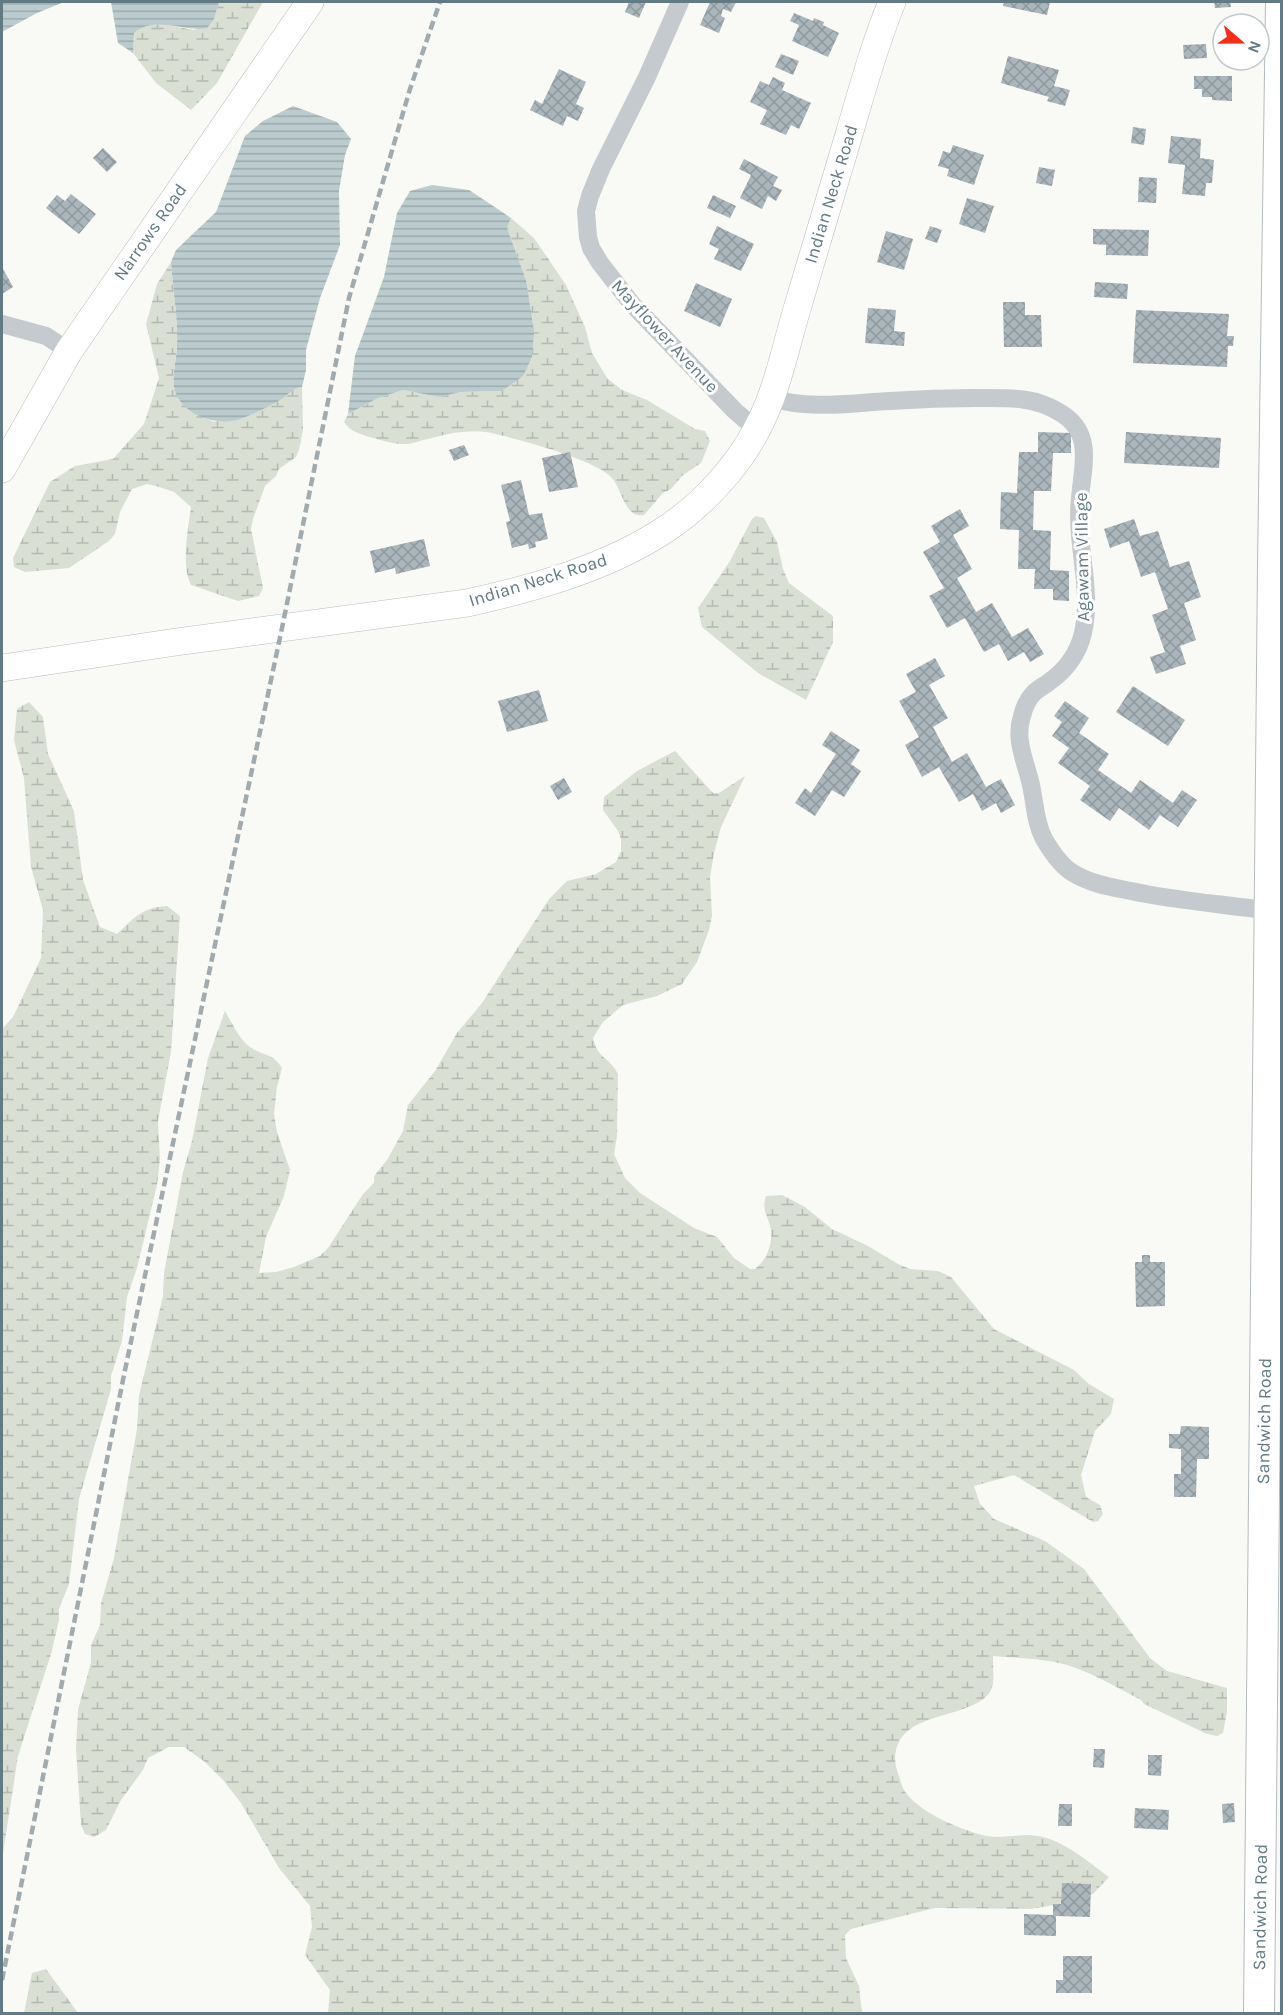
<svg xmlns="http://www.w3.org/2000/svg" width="1283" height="2015" viewBox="0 0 1283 2015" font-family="Karla,sans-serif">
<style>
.wetland{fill:url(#wetland-marsh)}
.water{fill:url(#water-rules)}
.building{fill:url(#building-cross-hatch)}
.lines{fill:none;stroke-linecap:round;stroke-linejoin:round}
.secondary-casing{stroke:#b6bec2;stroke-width:28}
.primary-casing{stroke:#b5bcbf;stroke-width:32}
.street{stroke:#c4cacd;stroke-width:18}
.secondary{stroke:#fff;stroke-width:27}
.primary{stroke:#fff;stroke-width:30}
.rail{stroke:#a0abb0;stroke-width:4.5;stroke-dasharray:9 4.5;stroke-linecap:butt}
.labels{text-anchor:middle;stroke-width:6;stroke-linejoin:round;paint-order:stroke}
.street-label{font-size:18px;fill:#617a84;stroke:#fff}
</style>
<defs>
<pattern id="wetland-marsh" width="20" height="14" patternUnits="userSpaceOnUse" patternTransform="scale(1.5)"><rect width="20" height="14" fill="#dadfd4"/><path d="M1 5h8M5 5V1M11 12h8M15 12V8" fill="none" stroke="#b4bab2"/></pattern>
<pattern id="water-rules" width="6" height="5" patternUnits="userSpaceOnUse" patternTransform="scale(1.5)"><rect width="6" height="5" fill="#bbcbce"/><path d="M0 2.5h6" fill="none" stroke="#9baaad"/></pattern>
<pattern id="building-cross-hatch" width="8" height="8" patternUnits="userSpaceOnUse" patternTransform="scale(1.5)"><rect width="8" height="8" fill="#aab6bb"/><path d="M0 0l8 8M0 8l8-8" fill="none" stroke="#8e999e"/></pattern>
</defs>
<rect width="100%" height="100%" fill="#f9f9f6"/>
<g class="wetland">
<polygon points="219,2 263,2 217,83 191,110 156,83 133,53 134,33 143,25 161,24 194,30 214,19"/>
<path d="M511 218 534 238 566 285 585 327 592 353 607 378 622 390 647 400 695 429 705 431 710 441 701 463 683 475 671 489 663 493 644 515C624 519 622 487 611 477 595 460 521 440 496 434 474 428 450 433 428 439 421 440 413 444 406 444 393 445 378 439 366 436 356 432 350 431 344 422L348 414 378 398 403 390 439 397 461 392 502 391 526 280 507 228Z"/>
<path d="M171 262C173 290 178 318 177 345 177 362 169 379 177 395 185 410 200 416 214 422L287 396 293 389 302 387 303 430 299 450 296 457 279 469 276 476 265 486 253 519 251 529 263 588 259 596 238 601 191 585C181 566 188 529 191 507L174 492 156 486 147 484 132 489 120 512 115 534 109 541 69 568 25 572 14 567 13 558 50 482 75 466 113 459 144 424 159 378 146 324 157 284Z"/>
<polygon points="756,516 764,518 777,542 783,569 789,583 833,616 833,642 806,700 758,673 702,627 698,608 730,561 752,519"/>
<path d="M29 702 43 717 48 754 74 811 83 880 100 927 117 934C135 917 141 908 167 906L180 916 171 1052 158 1121 160 1159 157 1185 137 1268 127 1297 122 1341 111 1376V1389L79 1499 69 1584 59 1609V1620L51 1654 18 1756 2 1860V1029L13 1017 41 958 43 910 31 867 24 778 14 740 17 709Z"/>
<path d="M675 751 713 793H719L745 776 721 827 714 853 710 877 712 915 709 930 697 962 682 984 657 996 623 1005 603 1022 593 1038C598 1060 609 1056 618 1074L617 1136 614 1154 625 1178 640 1193 694 1228 717 1237 734 1258 750 1269H755C768 1259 774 1241 770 1225 766 1213 762 1209 766 1196L782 1195 805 1207 832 1229 868 1246 898 1264 910 1269 938 1271 951 1277 994 1329 1074 1370 1089 1384 1114 1399 1111 1414 1095 1431 1081 1475 1086 1497 1100 1505 1103 1514 1098 1521 1093 1522 1014 1475 974 1486 980 1504 994 1519 1045 1541 1084 1569 1150 1658 1167 1671 1227 1688V1711L1223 1733 1217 1736 1207 1734 1144 1704 1141 1700C1114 1686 1085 1668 1055 1662 1035 1658 1013 1658 993 1656 993 1665 994 1675 993 1684 986 1718 915 1709 899 1742 894 1751 894 1763 898 1773 900 1778 901 1785 904 1790 917 1812 963 1831 987 1836 1003 1839 1021 1833 1038 1836 1065 1841 1087 1861 1109 1877L1093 1894 1072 1902 1030 1909 935 1908 851 1929 845 1935 846 1958 859 1986 862 2013H328L330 1990 305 1955 312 1927 310 1906 279 1868 241 1803 223 1780 205 1762 184 1747H169L148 1758 143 1770 121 1800 106 1830 94 1837 85 1834 81 1825 76 1749 78 1710 91 1662V1645L100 1625 101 1603 114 1558 137 1429 139 1396 163 1296 164 1273 183 1172 192 1141 208 1058 225 1011C232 1023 239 1039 250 1047 264 1057 272 1052 282 1068L277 1087 274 1114 277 1132 290 1170 284 1196 266 1237 259 1273 276 1272 294 1267 320 1256 328 1248 363 1194 374 1183V1176L387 1160 403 1131 408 1105 435 1071 457 1033 482 1003 549 899 567 881 596 874 616 862 621 851V839L618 831 603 810 604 797 637 771Z"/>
<polygon points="46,1969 78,2013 24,2013 32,1973"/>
</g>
<g class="water">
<polygon points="2,2 64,2 37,13 2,32"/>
<path d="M111 2H219L214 19 207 28C181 32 155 15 134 33L133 53 118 43Z"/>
<path d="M293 106 337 122 351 139 345 155 339 191 340 245 320 298 306 350V370L302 387C291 389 291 393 283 398 268 407 253 415 237 420 213 426 179 413 174 387 172 372 177 360 177 345 178 318 173 290 171 262L176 250 216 212 245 136 263 121Z"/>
<polygon points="432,185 469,190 511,218 507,228 526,280 534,332 532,357 523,376 502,391 461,392 439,397 403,390 378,398 348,414 355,356 384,277 397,213 410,191"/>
</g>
<g class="building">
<polygon points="629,2 646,2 639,18 625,12"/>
<polygon points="710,2 736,2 731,12 723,9 721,16 725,18 719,33 700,25"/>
<polygon points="1004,2 1050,2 1047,15 1003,6"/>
<polygon points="1214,2 1230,2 1231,7 1215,8"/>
<polygon points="794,13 813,21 814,18 824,22 823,25 839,33 828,57 792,41 799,25 790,21"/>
<polygon points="1206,44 1207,58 1184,59 1183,45"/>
<polygon points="781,54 799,61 793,75 775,67"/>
<polygon points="1008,56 1059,70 1054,86 1070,90 1065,106 1047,101 1049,97 1001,83"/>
<polygon points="559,69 586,82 576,104 584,108 578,121 567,116 563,126 530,110 535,100 542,104"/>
<polygon points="1194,76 1232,76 1232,101 1212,100 1212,97 1202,97 1202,89 1194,89"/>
<polygon points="773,77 785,83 782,90 811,103 799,129 791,125 786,135 760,124 767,110 750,102 760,81 769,85"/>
<polygon points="1133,127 1146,129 1144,145 1131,143"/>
<polygon points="1171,136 1201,139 1200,158 1214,160 1212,183 1206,183 1205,196 1182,194 1185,165 1168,163"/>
<polygon points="953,145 984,155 974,185 947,176 949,169 938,166 943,151 950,153"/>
<polygon points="103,148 117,162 107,172 93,158"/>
<polygon points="744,159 778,177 773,186 782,190 776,201 768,196 762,209 740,198 751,175 739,169"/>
<polygon points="1039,167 1055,170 1052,186 1036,183"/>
<polygon points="1139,177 1157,178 1156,203 1138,202"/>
<polygon points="71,194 96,214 79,234 46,208 57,195 65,201"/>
<polygon points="713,195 736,206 730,218 707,208"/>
<polygon points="967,198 994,206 985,233 959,224"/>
<polygon points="717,226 754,244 741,271 714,259 719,249 709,244"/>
<polygon points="930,226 942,230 937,243 925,239"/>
<polygon points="1093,229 1149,230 1148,256 1106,255 1106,245 1093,244"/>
<polygon points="886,231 913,239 904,270 877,262"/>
<polygon points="2,267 13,287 2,294"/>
<polygon points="1095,282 1128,284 1127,299 1094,297"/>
<polygon points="696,283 732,299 720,327 684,311"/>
<polygon points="1003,302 1025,302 1025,315 1041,315 1042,347 1004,347"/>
<polygon points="868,308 896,310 894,331 905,332 904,346 865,343"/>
<polygon points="1136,310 1229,314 1227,336 1234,336 1233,346 1228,346 1227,367 1133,363"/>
<polygon points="1038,432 1071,433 1071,453 1053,453 1051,491 1034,491 1033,530 1051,531 1050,570 1069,571 1069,601 1053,600 1053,589 1034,589 1035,569 1018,569 1019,530 1000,529 1001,492 1017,493 1019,452 1038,452"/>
<polygon points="1126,432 1221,438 1219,468 1124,463"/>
<polygon points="464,445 469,455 454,461 449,450"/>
<polygon points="570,452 578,487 549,492 542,458"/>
<polygon points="521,480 529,515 542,513 548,539 535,542 536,547 529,549 528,544 512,548 506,522 510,521 501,485"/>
<polygon points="960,509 969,526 953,535 972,569 957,578 976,612 992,603 1012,637 1028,628 1044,654 1030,662 1024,652 1008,661 999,644 984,652 965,618 947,628 929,596 944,588 923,552 940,542 931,526"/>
<polygon points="1134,519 1140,536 1158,531 1170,567 1189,561 1201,597 1184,603 1196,640 1180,646 1186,664 1156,674 1150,657 1165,652 1152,615 1168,609 1155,572 1141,577 1129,541 1110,548 1104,529"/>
<polygon points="424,539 430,566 396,574 395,568 375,573 370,551"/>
<polygon points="935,658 945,676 929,685 948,718 933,727 952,762 967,753 986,787 1001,779 1015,805 1001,813 996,803 982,811 973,794 959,802 939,767 922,777 905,745 919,737 899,701 916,692 906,674"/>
<polygon points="1133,686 1185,720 1168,746 1116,712"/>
<polygon points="539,690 548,721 507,732 498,701"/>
<polygon points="1065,701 1089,718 1079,733 1109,754 1098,770 1131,793 1140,780 1173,803 1182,790 1197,800 1178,827 1160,815 1149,830 1119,808 1110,821 1080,800 1090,786 1058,763 1069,748 1052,736 1062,722 1054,716"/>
<polygon points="831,731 860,750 851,764 861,771 844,797 832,790 815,816 795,803 805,788 811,793 836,754 822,745"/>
<polygon points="564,778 572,792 558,800 550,786"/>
<polygon points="1142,1255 1150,1255 1150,1262 1165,1262 1165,1306 1136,1307 1135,1262 1142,1262"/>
<polygon points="1181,1426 1209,1427 1209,1459 1197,1459 1196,1497 1174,1497 1174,1474 1181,1474 1181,1449 1169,1448 1169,1434 1180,1434"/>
<polygon points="1094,1749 1105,1749 1104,1768 1093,1767"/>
<polygon points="1148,1755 1162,1755 1161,1776 1148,1775"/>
<polygon points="1234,1803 1235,1822 1223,1823 1222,1804"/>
<polygon points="1059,1804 1072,1804 1072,1826 1058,1826"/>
<polygon points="1135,1808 1169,1810 1168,1830 1134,1828"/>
<polygon points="1062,1883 1091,1884 1090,1917 1056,1916 1056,1936 1024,1935 1024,1914 1053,1915 1053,1904 1061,1904"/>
<polygon points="1063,1956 1092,1956 1092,1993 1056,1993 1056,1980 1063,1980"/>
</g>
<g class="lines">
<defs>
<g id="secondary">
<polyline points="2,469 69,351 310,2"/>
<path d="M2 668 176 642 467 603C535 588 607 568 666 529 702 505 737 468 757 429 777 392 785 349 797 309 815 250 832 190 850 131 863 87 875 43 892 2"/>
</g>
<polyline id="primary" points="1259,2014 1273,566 1281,2"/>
</defs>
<use href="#secondary" class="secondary-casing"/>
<use href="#primary" class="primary-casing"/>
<g class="street">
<polyline points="680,2 647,77 601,169 590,196 586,211 588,237 591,248 600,263 632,304 735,411 757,430"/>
<polyline points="2,324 46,336 69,351"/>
<path d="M770 398C810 410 850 403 890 401 919 399 948 398 976 398 1006 398 1033 396 1059 412 1094 432 1083 464 1080 498 1075 543 1093 589 1083 633 1078 654 1066 670 1049 682 1044 686 1037 689 1033 694 1027 700 1024 708 1022 716 1014 740 1026 762 1031 785 1035 803 1035 822 1044 839 1051 851 1061 866 1073 873 1091 884 1111 887 1131 891 1177 901 1223 904 1270 911"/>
</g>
<use href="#secondary" class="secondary"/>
<use href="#primary" class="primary"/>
<polyline class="rail" points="2,1980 125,1370 282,628 349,298 410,89 440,2"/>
</g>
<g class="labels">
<g class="street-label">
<text transform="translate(831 194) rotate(-73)" y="6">Indian Neck Road</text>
<text transform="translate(150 232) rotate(-55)" y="6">Narrows Road</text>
<text transform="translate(665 336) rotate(47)" y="6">Mayflower Avenue</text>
<text transform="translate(1082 557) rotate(-91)" y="6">Agawam Village</text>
<text transform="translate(538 580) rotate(-17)" y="6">Indian Neck Road</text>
<text transform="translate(1264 1421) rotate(-89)" y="6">Sandwich Road</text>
<text transform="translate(1260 1907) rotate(-89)" y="6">Sandwich Road</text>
</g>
</g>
<rect width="1283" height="2015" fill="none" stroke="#617a84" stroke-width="6"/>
<g transform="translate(1241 42) rotate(110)"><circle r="28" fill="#ffffff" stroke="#c0cace" stroke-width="1.5"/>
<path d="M0-4.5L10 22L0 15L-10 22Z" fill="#f62d19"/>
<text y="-9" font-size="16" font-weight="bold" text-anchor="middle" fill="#617a84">N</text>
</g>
</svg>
